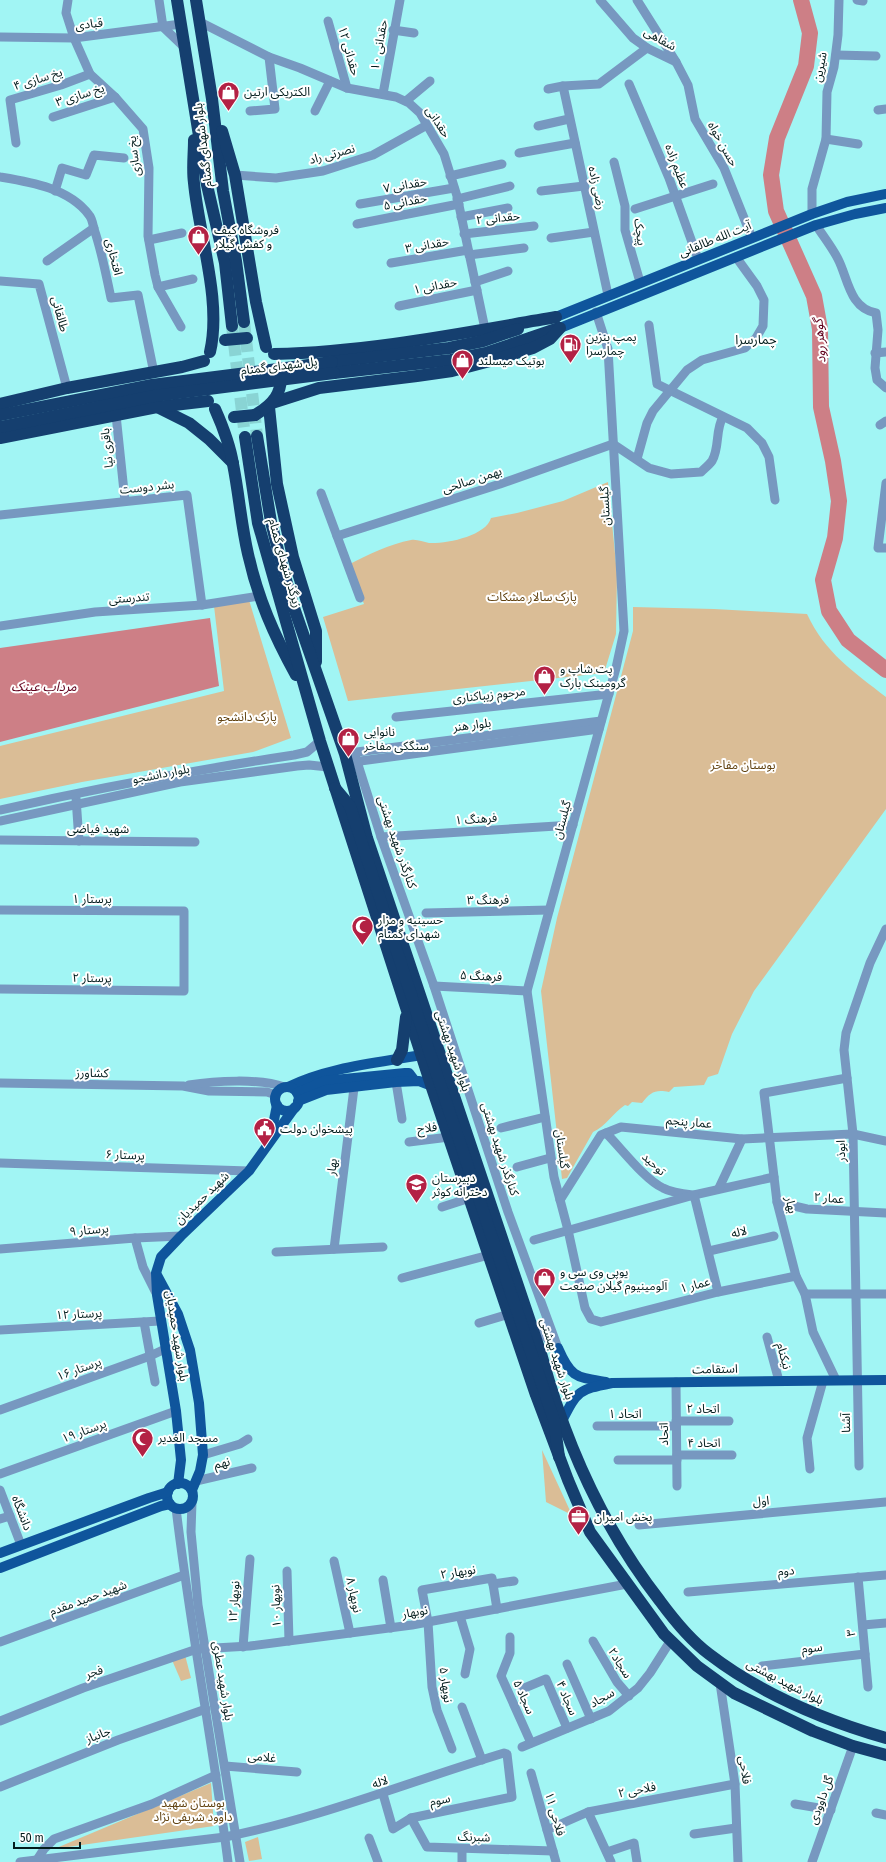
<svg xmlns="http://www.w3.org/2000/svg" width="886" height="1862" viewBox="0 0 886 1862" font-family="'Fira Sans Condensed','Noto Sans Arabic',sans-serif">
<style>
.green{fill:#dabd96}
.water{fill:#cd7f86}
.lines{fill:none;stroke-linecap:round;stroke-linejoin:round}
.river{stroke:#cd7f86;stroke-width:16}
.highway-tunnel{stroke:#89d4d4;stroke-width:12;stroke-dasharray:12 6;stroke-linecap:butt}
.minor{stroke:#7798c0;stroke-width:9}
.major{stroke:#0f559c;stroke-width:10}
.highway{stroke:#153f6f;stroke-width:12}
.highway-bridge{stroke:#153f6f;stroke-width:12}
.labels{text-anchor:middle;stroke-width:4;stroke-linejoin:round;paint-order:stroke}
.street-label{font-size:12px;fill:#021c1c;stroke:#fff}
.poi-label{font-size:12px;fill:#021c1c;stroke:#fff;text-anchor:start}
.park-label{font-size:12px;fill:#60410f;stroke:#fff}
.neighbourhood-label{font-size:13px;fill:#021c1c;stroke:#fff}
.water-label{font-size:13px;font-style:italic;fill:#61001c;stroke:#fff}
</style>
<rect width="100%" height="100%" fill="#a1f5f4"/>
<g class="green">
<path d="M608 482 617 574 616 634 604 673 348 701 323 617 364 604 348 565C367 555 390 544 411 540 417 539 423 542 429 543 446 544 486 536 491 518L517 513 563 501Z"/>
<polygon points="249,600 291,738 253,752 82,782 0,799 0,746 224,691 214,606"/>
<path d="M633 607 714 609 807 614C825 653 854 672 886 697V809L754 991 732 1034 718 1074 708 1077 704 1085 674 1087 669 1092C656 1089 650 1092 642 1103L632 1102 628 1106 625 1105C613 1113 606 1126 593 1132L567 1178 562 1179 541 991 557 918 633 631Z"/>
<polygon points="542,1450 572,1515 546,1502"/>
<polygon points="185,1655 191,1678 181,1681 172,1660"/>
<polygon points="211,1783 214,1826 54,1849"/>
<polygon points="258,1837 262,1859 249,1861 245,1842"/>
</g>
<polygon class="water" points="210,618 219,686 0,742 0,648"/>
<g class="lines">
<polyline class="river" points="801,0 810,33 806,66 777,138 771,175 776,211 814,296 820,329 821,407 833,461 839,501 835,538 823,580 829,611 848,640 886,670"/>
<g class="highway-tunnel">
<polyline points="244,322 257,436"/>
<polyline points="232,326 245,437"/>
</g>
<g class="minor">
<polyline points="68,0 66,13 74,38 90,74 115,97 143,129 149,168 148,236 155,275 158,287 181,327"/>
<polyline points="159,0 163,27 184,47"/>
<polyline points="600,0 633,38 647,48 676,62"/>
<polyline points="637,0 676,62 688,85 695,119 724,168 752,238"/>
<polyline points="857,0 863,1"/>
<polyline points="328,21 347,88"/>
<polyline points="200,22 269,57 300,68 347,88 396,97 409,103 420,113 444,154 457,196 485,329"/>
<polyline points="393,30 414,33"/>
<polyline points="0,37 74,38 181,24"/>
<polyline points="836,55 876,56"/>
<polyline points="629,84 669,178 698,259"/>
<polyline points="563,86 608,295"/>
<polyline points="548,89 563,86 599,84 647,48"/>
<polyline points="383,94 400,0"/>
<polyline points="406,101 430,81"/>
<polyline points="878,110 886,109"/>
<polyline points="250,111 275,109 269,57"/>
<polyline points="315,111 330,81"/>
<polyline points="53,117 115,97"/>
<polyline points="538,126 569,119"/>
<polyline points="826,139 858,144"/>
<polyline points="16,143 10,100 61,85 90,74"/>
<polyline points="519,153 575,143"/>
<polyline points="614,162 625,206 625,230 640,282"/>
<polyline points="235,175 276,178 323,171 373,155 427,125"/>
<polyline points="450,176 502,164"/>
<path d="M0 177C30 182 69 188 89 215 92 218 93 225 94 229 102 252 106 275 111 298L138 295 154 373"/>
<polyline points="55,191 62,168 86,175 94,155 124,158"/>
<polyline points="541,191 584,186"/>
<polyline points="457,199 510,186"/>
<polyline points="360,204 454,188"/>
<polyline points="635,209 713,184"/>
<polyline points="812,214 812,189 826,139 827,92 834,67 838,35 839,0"/>
<polyline points="461,217 508,208"/>
<polyline points="357,224 459,204"/>
<path d="M816 225C823 236 832 247 838 259 848 278 849 308 876 313L878 330 875 368 877 380 886 388"/>
<polyline points="464,234 534,226"/>
<polyline points="551,238 594,232"/>
<polyline points="149,240 182,233"/>
<polyline points="469,255 524,248"/>
<polyline points="47,261 94,228"/>
<polyline points="391,263 468,250"/>
<polyline points="0,281 39,284 67,388"/>
<polyline points="475,282 508,271"/>
<polyline points="158,287 193,279"/>
<polyline points="399,306 477,290"/>
<polyline points="596,312 608,349 624,631 616,668 527,991 554,1177 568,1230 585,1308 591,1319 601,1322 718,1292 796,1276"/>
<polyline points="649,325 657,384 747,428 762,443 769,457 775,500"/>
<polyline points="875,353 886,352"/>
<polyline points="116,415 125,501"/>
<polyline points="880,425 886,421"/>
<polyline points="637,459 647,423 653,411 687,370 702,360 745,348 756,338 763,326 764,300 757,286 736,257"/>
<polyline points="886,483 878,548 886,548"/>
<polyline points="321,493 360,598"/>
<polyline points="0,515 187,495 202,605"/>
<path d="M337 536 500 484 613 444 649 468 671 474 701 472C704 469 709 465 712 461 720 447 715 430 723 417"/>
<polyline points="0,626 95,612 202,605 259,596"/>
<polyline points="396,717 609,694"/>
<polyline points="354,752 381,837 434,986 508,1212 558,1348"/>
<polyline points="349,753 601,721"/>
<polyline points="353,762 599,729"/>
<polyline points="76,798 79,841"/>
<path d="M0 810C97 788 195 770 294 755L307 752 320 741"/>
<polyline points="0,821 180,782 297,766 309,765 328,767"/>
<polyline points="381,837 573,825"/>
<polyline points="0,840 195,842"/>
<polyline points="0,910 184,911 184,991 0,989"/>
<polyline points="426,913 549,910"/>
<polyline points="434,986 527,991"/>
<polyline points="396,1082 402,1119"/>
<polyline points="0,1083 183,1086 209,1091 267,1092 276,1095"/>
<path d="M189 1085C214 1081 260 1078 284 1087"/>
<polyline points="501,1128 545,1117"/>
<path d="M606 1133C621 1148 645 1180 663 1188 672 1193 684 1194 694 1195L774 1177"/>
<polyline points="409,1142 449,1137"/>
<polyline points="0,1163 249,1171"/>
<polyline points="517,1167 550,1158"/>
<polyline points="719,1188 742,1139"/>
<polyline points="560,1200 601,1135 621,1127 742,1139 853,1134 886,1141"/>
<polyline points="777,1202 807,1209 886,1213"/>
<polyline points="442,1207 470,1198"/>
<polyline points="135,1238 143,1267 157,1295"/>
<polyline points="534,1240 694,1195 718,1292"/>
<polyline points="0,1249 135,1238 181,1236"/>
<polyline points="334,1249 354,1088"/>
<polyline points="709,1251 774,1236"/>
<polyline points="276,1252 383,1247"/>
<polyline points="402,1278 489,1255"/>
<polyline points="805,1294 886,1294"/>
<polyline points="144,1322 155,1382"/>
<polyline points="479,1323 509,1314"/>
<polyline points="531,1323 555,1346"/>
<polyline points="0,1330 160,1321"/>
<polyline points="767,1337 779,1381"/>
<polyline points="836,1380 813,1332 805,1294 796,1276 777,1202 764,1093 847,1078"/>
<polyline points="676,1382 677,1486"/>
<polyline points="0,1410 150,1356 165,1349"/>
<polyline points="676,1421 729,1421"/>
<polyline points="597,1426 676,1426"/>
<polyline points="203,1455 240,1444 248,1439"/>
<polyline points="677,1455 732,1455"/>
<polyline points="618,1460 677,1460"/>
<polyline points="859,1466 853,1134 844,1050 846,1033 857,1001 870,963 886,929"/>
<polyline points="810,1469 807,1438 823,1381"/>
<polyline points="0,1474 176,1411"/>
<polyline points="196,1481 252,1468"/>
<polyline points="0,1490 21,1545"/>
<polyline points="192,1502 191,1532 198,1605 240,1862"/>
<path d="M176 1508C190 1627 213 1744 228 1862"/>
<polyline points="0,1519 10,1516"/>
<polyline points="639,1525 886,1502"/>
<polyline points="334,1561 350,1633"/>
<polyline points="287,1571 289,1641"/>
<polyline points="858,1577 868,1687"/>
<polyline points="383,1580 391,1628"/>
<polyline points="493,1584 514,1581"/>
<polyline points="688,1592 886,1575"/>
<polyline points="460,1616 470,1649 465,1674"/>
<polyline points="863,1625 886,1623"/>
<polyline points="510,1637 510,1653 501,1676 531,1743"/>
<polyline points="593,1641 617,1682 629,1696"/>
<polyline points="0,1642 184,1575"/>
<polyline points="243,1647 250,1559"/>
<polyline points="567,1664 591,1719"/>
<polyline points="762,1666 865,1654"/>
<polyline points="720,1683 735,1784 738,1862"/>
<polyline points="522,1689 546,1679 567,1728"/>
<polyline points="462,1707 482,1760"/>
<polyline points="0,1721 83,1688 197,1649 250,1646 412,1625 627,1584"/>
<polyline points="522,1747 609,1711 638,1688 650,1673 671,1640"/>
<polyline points="452,1749 437,1710 432,1687 428,1622 422,1590 492,1578 497,1609"/>
<polyline points="225,1766 297,1772"/>
<polyline points="531,1773 556,1862"/>
<polyline points="0,1787 118,1740 206,1709"/>
<polyline points="795,1804 831,1810"/>
<polyline points="588,1812 611,1862"/>
<polyline points="876,1813 886,1815"/>
<polyline points="411,1818 427,1847 553,1851"/>
<polyline points="547,1830 588,1812 735,1784"/>
<polyline points="694,1834 736,1828"/>
<polyline points="369,1838 378,1862"/>
<polyline points="607,1852 634,1843 637,1862"/>
<polyline points="37,1860 44,1849 54,1839 152,1804 216,1775"/>
<path d="M20 1862 225 1837C320 1818 411 1781 504 1753L507 1754 512 1797 411 1818 393 1829 383 1794"/>
<polyline points="462,1862 462,1849"/>
<polyline points="812,1862 853,1746"/>
</g>
<g class="major">
<polyline points="556,317 812,214 847,202 886,194"/>
<polyline points="560,328 816,225 855,214 886,208"/>
<path d="M288 1087C329 1067 377 1063 421 1055"/>
<circle cx="287" cy="1099" r="12"/>
<polyline points="297,1093 324,1081 405,1073 409,1073 415,1081"/>
<polyline points="298,1101 326,1090 396,1082 419,1081 432,1086"/>
<polyline points="270,1140 277,1105"/>
<polyline points="157,1275 178,1314 190,1350 199,1403 203,1455 200,1471 192,1490"/>
<path d="M558 1348C571 1378 576 1377 606 1382"/>
<path d="M562 1421C578 1390 578 1390 612 1383L886 1380"/>
<circle cx="180" cy="1496" r="13"/>
<polyline points="178,1484 181,1460 176,1411 157,1295 156,1273 161,1257 181,1236 249,1171 295,1107"/>
<polyline points="0,1553 149,1498 168,1492"/>
<polyline points="0,1568 161,1506 170,1504"/>
</g>
<g class="highway">
<polyline points="177,0 207,185 225,263 232,326"/>
<polyline points="196,0 212,99 223,191 236,261 244,322"/>
<polyline points="222,131 235,175 256,302 266,347"/>
<path d="M194 140C194 154 192 169 194 183 199 236 222 300 210 352"/>
<path d="M274 354C369 352 462 333 556 317"/>
<polyline points="332,362 449,348 483,341 518,329"/>
<polyline points="334,373 451,360 486,353 559,328"/>
<polyline points="272,403 319,388 417,376 452,371 490,361 533,348 550,339 560,328"/>
<polyline points="0,404 67,388 182,367 204,361"/>
<polyline points="157,407 189,423 209,439 233,463"/>
<polyline points="269,407 277,484 293,557 316,631 316,662"/>
<path d="M215 409C223 427 230 445 233 464 239 494 241 524 248 554 258 599 274 635 296 675"/>
<path d="M255 415C272 405 284 393 280 371"/>
<path d="M257 436 271 522 280 558 293 605 345 754 367 838 542 1357C566 1445 604 1529 660 1601 674 1620 690 1640 709 1654 761 1694 824 1720 886 1738"/>
<polyline points="245,437 258,523 320,741 433,1091 536,1395 568,1480 590,1532 664,1634 697,1666 734,1693 813,1731 853,1746 886,1755"/>
<polyline points="0,438 157,407 208,401"/>
<polyline points="397,1060 402,1050 406,1017"/>
</g>
<g class="highway-bridge">
<polyline points="225,340 247,338"/>
<polyline points="0,415 152,385 332,362"/>
<polyline points="234,417 255,415"/>
<polyline points="0,427 154,396 334,373"/>
<polyline points="335,788 350,806 436,1072 554,1420 559,1457"/>
</g>
</g>
<defs>
<symbol id="shop-pin" viewBox="-11 -11 22 30"><path d="M0 17L-7.5 6A9.5 9.5 0 1 1 7.5 6Z" fill="#b32144" stroke="#fff"/><path d="M-5-2.5h2.3a2.7 3.5 0 0 1 5.4 0H5L5.5 6h-11ZM-1.5-2.5h3a1.5 2.3 0 0 0-3 0Z" fill="#fff"/></symbol>
<symbol id="fuel-pin" viewBox="-11 -11 22 30"><path d="M0 17L-7.5 6A9.5 9.5 0 1 1 7.5 6Z" fill="#b32144" stroke="#fff"/><path d="M-5.5-6h7V0h2V4h1.3V-2.5L3-4.5l.8-.8L6-3V5H2.5V1h-1V6h-7ZM-4.2-4.7v3.2H.2V-4.7Z" fill="#fff"/></symbol>
<symbol id="mosque-pin" viewBox="-11 -11 22 30"><path d="M0 17L-7.5 6A9.5 9.5 0 1 1 7.5 6Z" fill="#b32144" stroke="#fff"/><path d="M3.5-4.9A6 6 0 1 0 3.5 4.9A5 5 0 1 1 3.5-4.9Z" fill="#fff"/></symbol>
<symbol id="civic-pin" viewBox="-11 -11 22 30"><path d="M0 17L-7.5 6A9.5 9.5 0 1 1 7.5 6Z" fill="#b32144" stroke="#fff"/><path d="M-.6-6.5H3V-4.5H.6V-3L4-1V1h2V6H-6V1h2V-1L-.6-3ZM-1.2 2.5V6h2.4V2.5Z" fill="#fff"/></symbol>
<symbol id="school-pin" viewBox="-11 -11 22 30"><path d="M0 17L-7.5 6A9.5 9.5 0 1 1 7.5 6Z" fill="#b32144" stroke="#fff"/><path d="M0-5L7-2L0 1L-7-2ZM-4 1L0 2.5L4 1V4Q0 6-4 4Z" fill="#fff"/></symbol>
<symbol id="office-pin" viewBox="-11 -11 22 30"><path d="M0 17L-7.5 6A9.5 9.5 0 1 1 7.5 6Z" fill="#b32144" stroke="#fff"/><path d="M-6-3h4V-5.5h4V-3h4V5H-6ZM-1-4.5V-3h2v-1.5ZM-6 0V1H6V0Z" fill="#fff"/></symbol>
</defs>
<g fill-rule="evenodd">
<use href="#shop-pin" x="216" y="80" width="25" height="34"/>
<use href="#shop-pin" x="186" y="224" width="25" height="34"/>
<use href="#fuel-pin" x="558" y="332" width="25" height="34"/>
<use href="#shop-pin" x="450" y="348" width="25" height="34"/>
<use href="#shop-pin" x="532" y="664" width="25" height="34"/>
<use href="#shop-pin" x="336" y="726" width="25" height="34"/>
<use href="#mosque-pin" x="350" y="914" width="25" height="34"/>
<use href="#civic-pin" x="252" y="1116" width="25" height="34"/>
<use href="#school-pin" x="404" y="1172" width="25" height="34"/>
<use href="#shop-pin" x="532" y="1266" width="25" height="34"/>
<use href="#mosque-pin" x="130" y="1426" width="25" height="34"/>
<use href="#office-pin" x="566" y="1504" width="25" height="34"/>
</g>
<g class="labels">
<g class="street-label">
<text transform="translate(89 24) rotate(-7)" y="4">قبادی</text>
<text transform="translate(660 39) rotate(29)" y="4">شفاهی</text>
<text transform="translate(379 45) rotate(-80)" y="4">حقدانی ۱۰</text>
<text transform="translate(349 51) rotate(74)" y="4">حقدانی ۱۲</text>
<text transform="translate(820 67) rotate(-79)" y="4">شیرین</text>
<text transform="translate(38 79) rotate(-17)" y="4">یخ سازی ۴</text>
<text transform="translate(80 95) rotate(-18)" y="4">یخ سازی ۳</text>
<text transform="translate(438 122) rotate(57)" y="4">حقدانی</text>
<text transform="translate(723 144) rotate(61)" y="4">حسن خواه</text>
<text transform="translate(203 145) rotate(-97)" y="4">بلوار شهدای گمنام</text>
<text transform="translate(332 154) rotate(-15)" y="4">نصرتی راد</text>
<text transform="translate(134 156) rotate(-97)" y="4">یخ سازی</text>
<text transform="translate(677 166) rotate(69)" y="4">عظیم زاده</text>
<text transform="translate(405 185) rotate(-10)" y="4">حقدانی ۷</text>
<text transform="translate(597 188) rotate(78)" y="4">رضی زاده</text>
<text transform="translate(405 202) rotate(-11)" y="4">حقدانی ۵</text>
<text transform="translate(498 218) rotate(-6)" y="4">حقدانی ۲</text>
<text transform="translate(640 232) rotate(82)" y="4">پیچک</text>
<text transform="translate(715 239) rotate(-22)" y="4">آیت الله طالقانی</text>
<text transform="translate(427 245) rotate(-10)" y="4">حقدانی ۳</text>
<text transform="translate(114 257) rotate(76)" y="4">افتخاری</text>
<text transform="translate(435 286) rotate(-11)" y="4">حقدانی ۱</text>
<text transform="translate(60 314) rotate(75)" y="4">طالقانی</text>
<text transform="translate(279 366) rotate(-7)" y="4">پل شهدای گمنام</text>
<text transform="translate(107 448) rotate(-96)" y="4">باقری نیا</text>
<text transform="translate(472 480) rotate(-18)" y="4">بهمن صالحی</text>
<text transform="translate(147 487) rotate(-6)" y="4">بشر دوست</text>
<text transform="translate(605 506) rotate(-93)" y="4">گیلستان</text>
<text transform="translate(285 563) rotate(74)" y="4">زیرگذر شهدای گمنام</text>
<text transform="translate(129 598) rotate(-4)" y="4">تندرستی</text>
<text transform="translate(489 695) rotate(-6)" y="4">مرحوم زیباکناری</text>
<text transform="translate(472 725) rotate(-7)" y="4">بلوار هنر</text>
<text transform="translate(161 774) rotate(-11)" y="4">بلوار دانشجو</text>
<text transform="translate(476 819) rotate(-4)" y="4">فرهنگ ۱</text>
<text transform="translate(562 820) rotate(-75)" y="4">گیلستان</text>
<text x="98" y="833">شهید فیاضی</text>
<text transform="translate(397 842) rotate(71)" y="4">کنارگذر شهید بهشتی</text>
<text x="92" y="903">پرستار ۱</text>
<text transform="translate(488 900) rotate(-1)" y="4">فرهنگ ۳</text>
<text transform="translate(481 976) rotate(3)" y="4">فرهنگ ۵</text>
<text transform="translate(92 978) rotate(1)" y="4">پرستار ۲</text>
<text transform="translate(453 1051) rotate(71)" y="4">بلوار شهید بهشتی</text>
<text transform="translate(92 1073) rotate(1)" y="4">کشاورز</text>
<text transform="translate(689 1122) rotate(5)" y="4">عمار پنجم</text>
<text transform="translate(427 1128) rotate(-8)" y="4">فلاح</text>
<text transform="translate(500 1149) rotate(72)" y="4">کنارگذر شهید بهشتی</text>
<text transform="translate(562 1149) rotate(82)" y="4">گیلستان</text>
<text transform="translate(841 1151) rotate(-91)" y="4">ابوذر</text>
<text transform="translate(125 1155) rotate(2)" y="4">پرستار ۶</text>
<text transform="translate(654 1164) rotate(43)" y="4">توحید</text>
<text transform="translate(332 1167) rotate(-83)" y="4">بهار</text>
<text transform="translate(202 1198) rotate(-44)" y="4">شهید حمیدیان</text>
<text transform="translate(829 1198) rotate(5)" y="4">عمار ۲</text>
<text transform="translate(791 1205) rotate(78)" y="4">بهار</text>
<text transform="translate(89 1230) rotate(-5)" y="4">پرستار ۹</text>
<text transform="translate(739 1232) rotate(-13)" y="4">لاله</text>
<text transform="translate(695 1285) rotate(-15)" y="4">عمار ۱</text>
<text transform="translate(79 1314) rotate(-3)" y="4">پرستار ۱۲</text>
<text transform="translate(177 1336) rotate(81)" y="4">بلوار شهید حمیدیان</text>
<text transform="translate(784 1356) rotate(75)" y="4">نیکنام</text>
<text transform="translate(557 1359) rotate(72)" y="4">بلوار شهید بهشتی</text>
<text transform="translate(79 1369) rotate(-20)" y="4">پرستار ۱۶</text>
<text transform="translate(715 1369) rotate(-1)" y="4">استقامت</text>
<text x="703" y="1413">اتحاد ۲</text>
<text x="625" y="1418">اتحاد ۱</text>
<text transform="translate(846 1423) rotate(-91)" y="4">آشنا</text>
<text transform="translate(84 1431) rotate(-20)" y="4">پرستار ۱۹</text>
<text transform="translate(664 1434) rotate(-90)" y="4">اتحاد</text>
<text transform="translate(704 1443) rotate(-1)" y="4">اتحاد ۴</text>
<text transform="translate(222 1463) rotate(-13)" y="4">نهم</text>
<text transform="translate(761 1501) rotate(-5)" y="4">اول</text>
<text transform="translate(22 1513) rotate(69)" y="4">دانشگاه</text>
<text transform="translate(786 1571) rotate(-5)" y="4">دوم</text>
<text transform="translate(458 1572) rotate(-9)" y="4">نوبهار ۲</text>
<text transform="translate(354 1595) rotate(78)" y="4">نوبهار ۸</text>
<text transform="translate(88 1598) rotate(-20)" y="4">شهید حمید مقدم</text>
<text transform="translate(234 1602) rotate(-86)" y="4">نوبهار ۱۲</text>
<text transform="translate(276 1606) rotate(-92)" y="4">نوبهار ۱۰</text>
<text transform="translate(415 1612) rotate(-10)" y="4">نوبهار</text>
<text transform="translate(851 1633) rotate(-95)" y="4">۳</text>
<text transform="translate(812 1648) rotate(-6)" y="4">سوم</text>
<text transform="translate(620 1663) rotate(58)" y="4">سجاد۲</text>
<text transform="translate(94 1672) rotate(-19)" y="4">فجر</text>
<text transform="translate(223 1681) rotate(81)" y="4">بلوار شهید عطری</text>
<text transform="translate(785 1682) rotate(27)" y="4">بلوار شهید بهشتی</text>
<text transform="translate(446 1685) rotate(82)" y="4">نوبهار ۵</text>
<text transform="translate(524 1697) rotate(66)" y="4">سجاد ۵</text>
<text transform="translate(567 1698) rotate(67)" y="4">سجاد ۴</text>
<text transform="translate(602 1698) rotate(-30)" y="4">سجاد</text>
<text transform="translate(98 1735) rotate(-21)" y="4">جانباز</text>
<text transform="translate(262 1757) rotate(5)" y="4">غلامی</text>
<text transform="translate(745 1770) rotate(82)" y="4">فلاحی</text>
<text transform="translate(380 1782) rotate(-17)" y="4">لاله</text>
<text transform="translate(637 1790) rotate(-11)" y="4">فلاحی ۲</text>
<text transform="translate(440 1800) rotate(-12)" y="4">سوم</text>
<text transform="translate(821 1800) rotate(-70)" y="4">گل داوودی</text>
<text transform="translate(555 1814) rotate(74)" y="4">فلاحی ۱۱</text>
<text transform="translate(474 1837) rotate(2)" y="4">شبرنگ</text>
</g>
<g class="poi-label">
<text x="244" y="96">الکتریکی ارتین</text>
<text x="214" y="234">فروشگاه کیف<tspan x="214" dy="14">و کفش گیلار</tspan></text>
<text x="586" y="341">پمپ بنزین<tspan x="586" dy="14">چمارسرا</tspan></text>
<text x="478" y="365">بوتیک میسلند</text>
<text x="560" y="673">پت شاپ و<tspan x="560" dy="14">گرومینک بارک</tspan></text>
<text x="364" y="736">نانوایی<tspan x="364" dy="14">سنگکی مفاخر</tspan></text>
<text x="378" y="924">حسینیه و مزار<tspan x="378" dy="14">شهدای گمنام</tspan></text>
<text x="280" y="1133">پیشخوان دولت</text>
<text x="432" y="1182">دبیرستان<tspan x="432" dy="14">دخترانه کوثر</tspan></text>
<text x="560" y="1276">یوپی وی سی و<tspan x="560" dy="14">آلومینیوم گیلان صنعت</tspan></text>
<text x="158" y="1442">مسجد الغدیر</text>
<text x="594" y="1521">پخش امیران</text>
</g>
<g class="park-label">
<text x="532" y="601">پارک سالار مشکات</text>
<text x="247" y="721">پارک دانشجو</text>
<text x="743" y="769">بوستان مفاخر</text>
<text x="193" y="1807">بوستان شهید<tspan x="193" dy="14">داوود شریفی نژاد</tspan></text>
</g>
<g class="neighbourhood-label">
<text x="756" y="344">چمارسرا</text>
</g>
<g class="water-label">
<text transform="translate(819 341) rotate(-94)" y="5">گوهر رود</text>
<text x="44" y="691">مرداب عینک</text>
</g>
</g>
<path d="M14 1842v6h66v-6" fill="none" stroke="#021c1c" stroke-width="2"/>
<text x="20" y="1842" font-size="12" fill="#021c1c" stroke="#ffffff" stroke-width="3" paint-order="stroke">50 m</text>
</svg>
